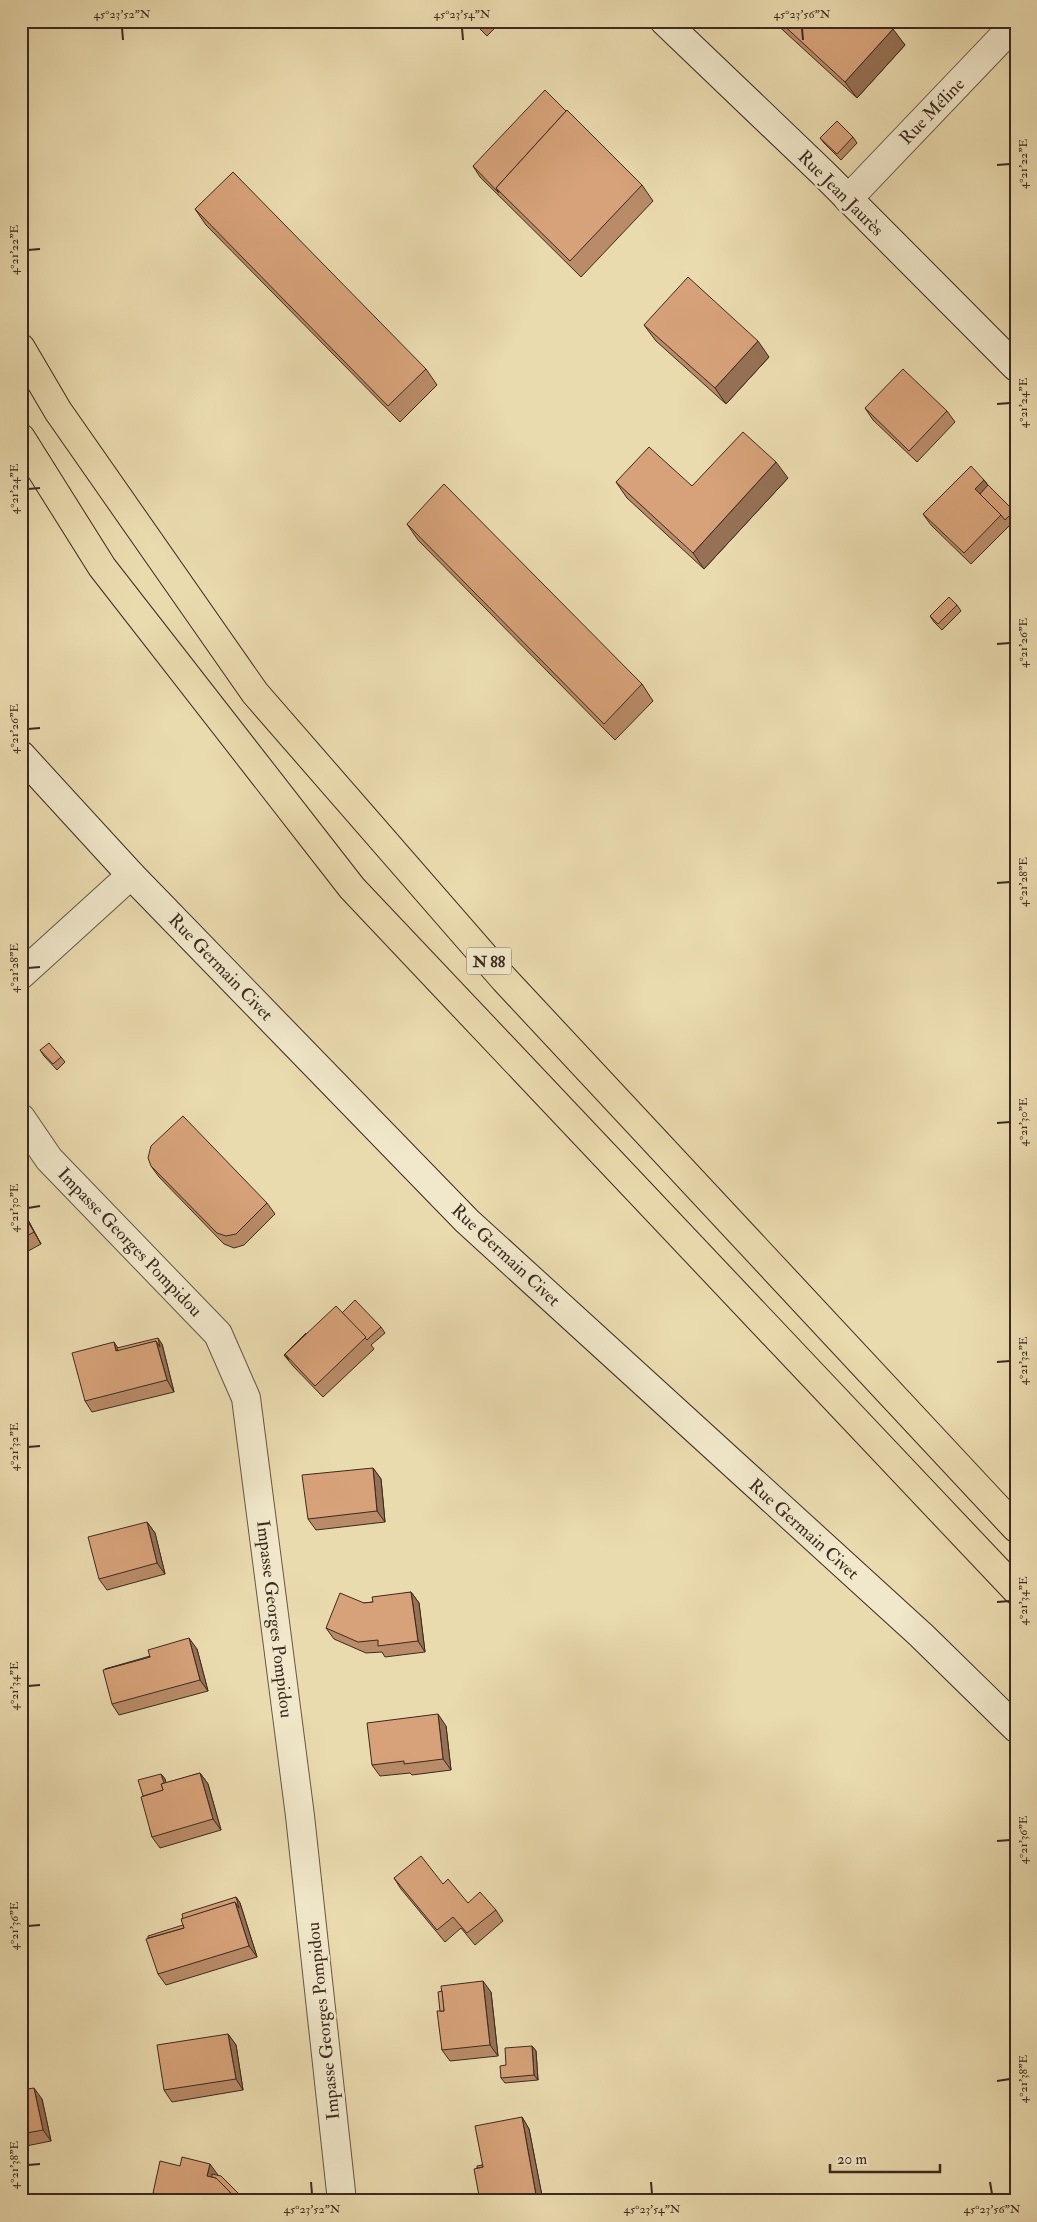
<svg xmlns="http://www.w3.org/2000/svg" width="1037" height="2222" viewBox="0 0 1037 2222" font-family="'IM FELL Double Pica',serif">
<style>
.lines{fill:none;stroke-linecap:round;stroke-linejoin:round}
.street-casing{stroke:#675644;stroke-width:30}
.secondary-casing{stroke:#3b2a21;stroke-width:30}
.highway-casing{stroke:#3b2a21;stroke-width:30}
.street{stroke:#f1e8cb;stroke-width:28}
.secondary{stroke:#f1e8cb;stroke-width:28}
.highway{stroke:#eadbaf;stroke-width:28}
.wall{fill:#b98b68;stroke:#3b2a21}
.shaded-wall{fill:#967155;stroke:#3b2a21}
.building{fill:#d7a279;stroke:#3b2a21}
.ticks{fill:none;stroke:#3b2a21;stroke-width:2}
.labels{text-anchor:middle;stroke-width:5;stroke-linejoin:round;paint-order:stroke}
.shield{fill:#f1e8cb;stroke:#726354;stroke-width:1}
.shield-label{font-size:16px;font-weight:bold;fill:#3b2a21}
.street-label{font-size:18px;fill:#3b2a21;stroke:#f1e8cb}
.neatline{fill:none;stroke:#3b2a21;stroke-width:2}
.ticks-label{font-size:12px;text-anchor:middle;fill:#3b2a21}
</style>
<rect width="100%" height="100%" fill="#eadbaf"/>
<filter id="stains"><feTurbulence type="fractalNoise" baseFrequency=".004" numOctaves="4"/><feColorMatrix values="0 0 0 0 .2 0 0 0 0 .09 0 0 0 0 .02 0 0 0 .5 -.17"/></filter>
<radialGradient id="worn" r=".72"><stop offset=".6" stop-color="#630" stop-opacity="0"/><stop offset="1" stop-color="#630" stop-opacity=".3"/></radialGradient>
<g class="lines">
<defs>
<g id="street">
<polyline points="848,199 1016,23"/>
<polyline points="21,975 131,875"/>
<polyline points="21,1118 49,1159 218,1334 246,1398 300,1816 342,2201"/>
</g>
<g id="secondary">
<polyline points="664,21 824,174 1016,367"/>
<polyline points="21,755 131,875 467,1221 921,1635 1016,1728"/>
</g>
<g id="highway">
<polyline points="21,348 58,411 255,693 504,979 1016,1528"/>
<polyline points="21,438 102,567 352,888 1016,1590"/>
</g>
</defs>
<use href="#street" class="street-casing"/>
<use href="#secondary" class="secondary-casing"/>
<use href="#highway" class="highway-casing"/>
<use href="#street" class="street"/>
<use href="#secondary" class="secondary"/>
<use href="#highway" class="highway"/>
</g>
<g class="wall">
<polygon points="472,21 502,21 487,36"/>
<polygon points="773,21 885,21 905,45 857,98"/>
<polygon points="853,137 857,143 841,160 824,143 820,138"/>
<polygon points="473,166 642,185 653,201 581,277 480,177"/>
<polygon points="195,209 426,369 437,385 400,422 206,225"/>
<polygon points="644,325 769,357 726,404 656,341"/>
<polygon points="865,408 947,411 955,422 917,462 873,420"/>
<polygon points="788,478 704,569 627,498 616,482 692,486"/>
<polygon points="984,480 988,485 1016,513 1016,519 971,564 931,525 923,514"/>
<polygon points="407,524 642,684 653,701 615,740 418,540"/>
<polygon points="957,605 961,611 942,630 934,622 930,616"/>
<polygon points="40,1050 61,1057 65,1062 57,1070 44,1056"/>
<polygon points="151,1166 267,1203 275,1214 244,1245 234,1248 224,1244 159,1177"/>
<polygon points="21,1207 41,1244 21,1255"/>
<polygon points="342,1313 381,1327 385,1333 371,1345 374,1349 323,1397 293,1366 284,1355 306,1334"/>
<polygon points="114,1342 117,1348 162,1344 174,1392 92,1412 85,1401"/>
<polygon points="373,1468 381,1479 385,1522 316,1530 308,1519"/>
<polygon points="147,1522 155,1533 165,1574 107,1590 99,1579"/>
<polygon points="411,1592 419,1603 425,1652 385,1657 382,1652 366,1653 334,1639 326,1628 364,1603 373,1602"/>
<polygon points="197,1649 208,1691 119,1715 112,1704"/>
<polygon points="446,1726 451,1770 412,1775 410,1773 380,1776 372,1765"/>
<polygon points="200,1773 208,1784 221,1830 160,1848 152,1837 143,1796 161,1774 165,1779 166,1783"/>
<polygon points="394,1878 443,1884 468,1903 496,1910 503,1921 475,1945 461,1928 445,1942 401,1889"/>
<polygon points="236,1897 240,1903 257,1957 166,1985 158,1974 183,1925"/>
<polygon points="21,1990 26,2007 21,2009"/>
<polygon points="491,1992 498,2056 450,2061 442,2050 440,2011"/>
<polygon points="228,2034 236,2045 243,2090 172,2102 164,2090"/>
<polygon points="532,2046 536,2051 538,2080 505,2083 501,2078 506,2065"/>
<polygon points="21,2090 42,2099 51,2141 21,2147"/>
<polygon points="522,2117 529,2129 543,2201 480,2201 477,2168 482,2165"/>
<polygon points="218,2175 245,2201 156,2201 157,2199 153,2193"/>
</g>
<g class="shaded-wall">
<polygon points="893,29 905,45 857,98 845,82"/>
<polygon points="758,341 769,357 726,404 715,388"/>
<polygon points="776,462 788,478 704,569 693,553"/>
<polygon points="984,480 992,491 984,500 975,489"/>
<polygon points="21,1207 41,1244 34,1232 21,1210"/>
<polygon points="158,1338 162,1344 174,1392 167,1380 156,1341"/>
<polygon points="114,1342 121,1353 116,1351"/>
<polygon points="373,1468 381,1479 385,1522 377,1511"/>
<polygon points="147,1522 155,1533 165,1574 157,1563"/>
<polygon points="411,1592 419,1603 425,1652 418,1641"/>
<polygon points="189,1638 197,1649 208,1691 200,1680"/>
<polygon points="438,1714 446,1726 451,1770 443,1759"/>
<polygon points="200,1773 208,1784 221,1830 213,1819"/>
<polygon points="161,1774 165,1779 171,1801 167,1796"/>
<polygon points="236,1897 240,1903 257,1957 249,1946 235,1902"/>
<polygon points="483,1981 491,1992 498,2056 490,2045"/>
<polygon points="21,1990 26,2007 21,2000"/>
<polygon points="228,2034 236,2045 243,2090 236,2079"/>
<polygon points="532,2046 536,2051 538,2080 534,2075"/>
<polygon points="34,2088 42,2099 51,2141 43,2130"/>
<polygon points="522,2117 529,2129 543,2201 541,2201 536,2195"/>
<polygon points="210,2164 218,2175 216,2182 207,2176"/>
</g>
<g class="building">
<polygon points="779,21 885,21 893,29 845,82"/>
<polygon points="545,90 566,111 496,188 499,193 473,166"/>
<polygon points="567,110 642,185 570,261 496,188"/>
<polygon points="837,121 853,137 837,154 820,138"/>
<polygon points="233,172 426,369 388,406 195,209"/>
<polygon points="688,277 758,341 715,388 644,325"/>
<polygon points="903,369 947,411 909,451 865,408"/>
<polygon points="743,432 776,462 693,553 616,482 649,447 692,486"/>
<polygon points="971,466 984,480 975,489 1001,515 964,553 923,514"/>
<polygon points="444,484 642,684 604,724 407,524"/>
<polygon points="988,485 1014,511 1005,520 1001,515 980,494"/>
<polygon points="949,597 957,605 938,624 930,616"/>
<polygon points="49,1043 61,1057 53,1064 40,1050"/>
<polygon points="183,1116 267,1203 236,1234 226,1236 217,1233 151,1166 148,1158 151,1146"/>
<polygon points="21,1210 34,1232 21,1239"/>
<polygon points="355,1300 381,1327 367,1340 342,1313"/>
<polygon points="336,1306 366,1337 315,1386 285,1354"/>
<polygon points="306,1333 306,1334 285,1354 289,1360 284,1355"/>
<polygon points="158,1338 160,1347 156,1341 118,1351 117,1348"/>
<polygon points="156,1341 167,1380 85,1401 72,1353 114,1342 116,1351"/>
<polygon points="373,1468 377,1511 308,1519 302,1475"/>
<polygon points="147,1522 157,1563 99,1579 88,1537"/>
<polygon points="411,1592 418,1641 378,1646 378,1640 358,1642 326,1628 340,1593 364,1603 373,1602 372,1597"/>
<polygon points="189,1638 200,1680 112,1704 103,1670 150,1657 148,1650"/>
<polygon points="150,1656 150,1657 105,1669"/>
<polygon points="438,1714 443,1759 404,1764 404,1761 372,1765 367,1723"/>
<polygon points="200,1773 213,1819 152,1837 141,1797 163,1790 161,1784"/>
<polygon points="161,1774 164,1783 161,1784 163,1790 143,1796 138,1780"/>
<polygon points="421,1856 443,1884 448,1879 468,1903 480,1892 496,1910 467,1933 453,1917 437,1930 394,1878"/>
<polygon points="236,1897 239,1908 235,1902 183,1919 182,1914"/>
<polygon points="235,1902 249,1946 158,1974 146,1939 184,1928 181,1919"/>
<polygon points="183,1925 184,1928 148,1938 148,1936"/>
<polygon points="483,1981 490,2045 442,2050 437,2011 444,2011 441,1986"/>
<polygon points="442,1991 444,2011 440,2011 438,1992"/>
<polygon points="228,2034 236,2079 164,2090 157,2045"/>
<polygon points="532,2046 534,2075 501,2078 500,2066 506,2065 505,2048"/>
<polygon points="34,2088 43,2130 21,2134 21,2090"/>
<polygon points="522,2117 536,2195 503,2201 480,2201 474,2169 483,2167 475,2126"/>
<polygon points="182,2157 210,2164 207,2176 216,2178 230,2192 232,2199 241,2197 242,2201 184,2201 153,2193 160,2161 180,2166"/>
<polygon points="482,2165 483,2167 477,2168 477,2166"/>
<polygon points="212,2174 221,2176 240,2195 241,2197 234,2199 230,2192 216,2178 212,2177"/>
<polygon points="157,2199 166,2201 156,2201"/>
</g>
<path class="ticks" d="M122 28 123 40M462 28 463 40M802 28 803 40M997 165 1010 164M28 250 40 249M997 404 1010 403M28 489 40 488M997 644 1010 643M28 729 40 728M997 883 1010 882M28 968 40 967M997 1123 1010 1122M28 1208 40 1206M997 1362 1010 1361M28 1447 40 1446M997 1602 1010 1601M28 1686 40 1685M997 1841 1010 1840M28 1926 40 1925M997 2081 1010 2079M28 2165 40 2164M311 2182 312 2194M651 2182 652 2194M990 2182 992 2194"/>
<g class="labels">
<rect class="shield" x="466.5" y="947.5" width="45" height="27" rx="4"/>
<g class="shield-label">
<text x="489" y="967">N 88</text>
</g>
<g class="street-label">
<text transform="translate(932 111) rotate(-46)" y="6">Rue Méline</text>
<text transform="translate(841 193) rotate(45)" y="6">Rue Jean Jaurès</text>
<text transform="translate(221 967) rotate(46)" y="6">Rue Germain Civet</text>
<text transform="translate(130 1242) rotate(46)" y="6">Impasse Georges Pompidou</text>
<text transform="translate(506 1255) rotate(43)" y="6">Rue Germain Civet</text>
<text transform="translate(804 1529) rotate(42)" y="6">Rue Germain Civet</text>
<text transform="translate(275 1619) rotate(83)" y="6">Impasse Georges Pompidou</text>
<text transform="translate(323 2021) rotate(-96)" y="6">Impasse Georges Pompidou</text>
</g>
</g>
<rect width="1037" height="2222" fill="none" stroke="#eadbaf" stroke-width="55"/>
<path d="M830 2164v8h110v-8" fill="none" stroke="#3b2a21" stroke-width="2.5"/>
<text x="837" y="2164" font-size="15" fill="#3b2a21" stroke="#f1e8cb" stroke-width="4" paint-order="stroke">20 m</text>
<rect x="28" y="28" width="982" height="2166" class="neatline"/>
<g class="ticks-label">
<text x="122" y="18">45°23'52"N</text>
<text x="462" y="18">45°23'54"N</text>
<text x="802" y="18">45°23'56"N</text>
<text transform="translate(1023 164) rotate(-90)" y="4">4°21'22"E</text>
<text transform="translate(14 250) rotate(-90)" y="4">4°21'22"E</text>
<text transform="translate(1023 403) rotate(-90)" y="4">4°21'24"E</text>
<text transform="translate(14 489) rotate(-90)" y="4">4°21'24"E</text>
<text transform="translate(1023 643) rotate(-90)" y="4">4°21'26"E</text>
<text transform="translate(14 729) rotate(-90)" y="4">4°21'26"E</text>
<text transform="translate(1023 882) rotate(-90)" y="4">4°21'28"E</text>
<text transform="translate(14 968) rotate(-90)" y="4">4°21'28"E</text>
<text transform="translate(1023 1122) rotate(-90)" y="4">4°21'30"E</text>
<text transform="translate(14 1208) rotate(-90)" y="4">4°21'30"E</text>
<text transform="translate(1023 1361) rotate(-90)" y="4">4°21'32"E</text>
<text transform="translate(14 1447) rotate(-90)" y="4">4°21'32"E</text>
<text transform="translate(1023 1601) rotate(-90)" y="4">4°21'34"E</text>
<text transform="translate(14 1686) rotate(-90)" y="4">4°21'34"E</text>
<text transform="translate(1023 1840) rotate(-90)" y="4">4°21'36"E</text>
<text transform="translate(14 1926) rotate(-90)" y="4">4°21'36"E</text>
<text transform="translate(1023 2079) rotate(-90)" y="4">4°21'38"E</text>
<text transform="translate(14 2165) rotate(-90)" y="4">4°21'38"E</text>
<text x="312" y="2213">45°23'52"N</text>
<text x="652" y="2213">45°23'54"N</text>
<text x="992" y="2213">45°23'56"N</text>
</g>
<rect width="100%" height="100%" filter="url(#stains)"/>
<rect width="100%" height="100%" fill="url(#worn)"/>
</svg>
